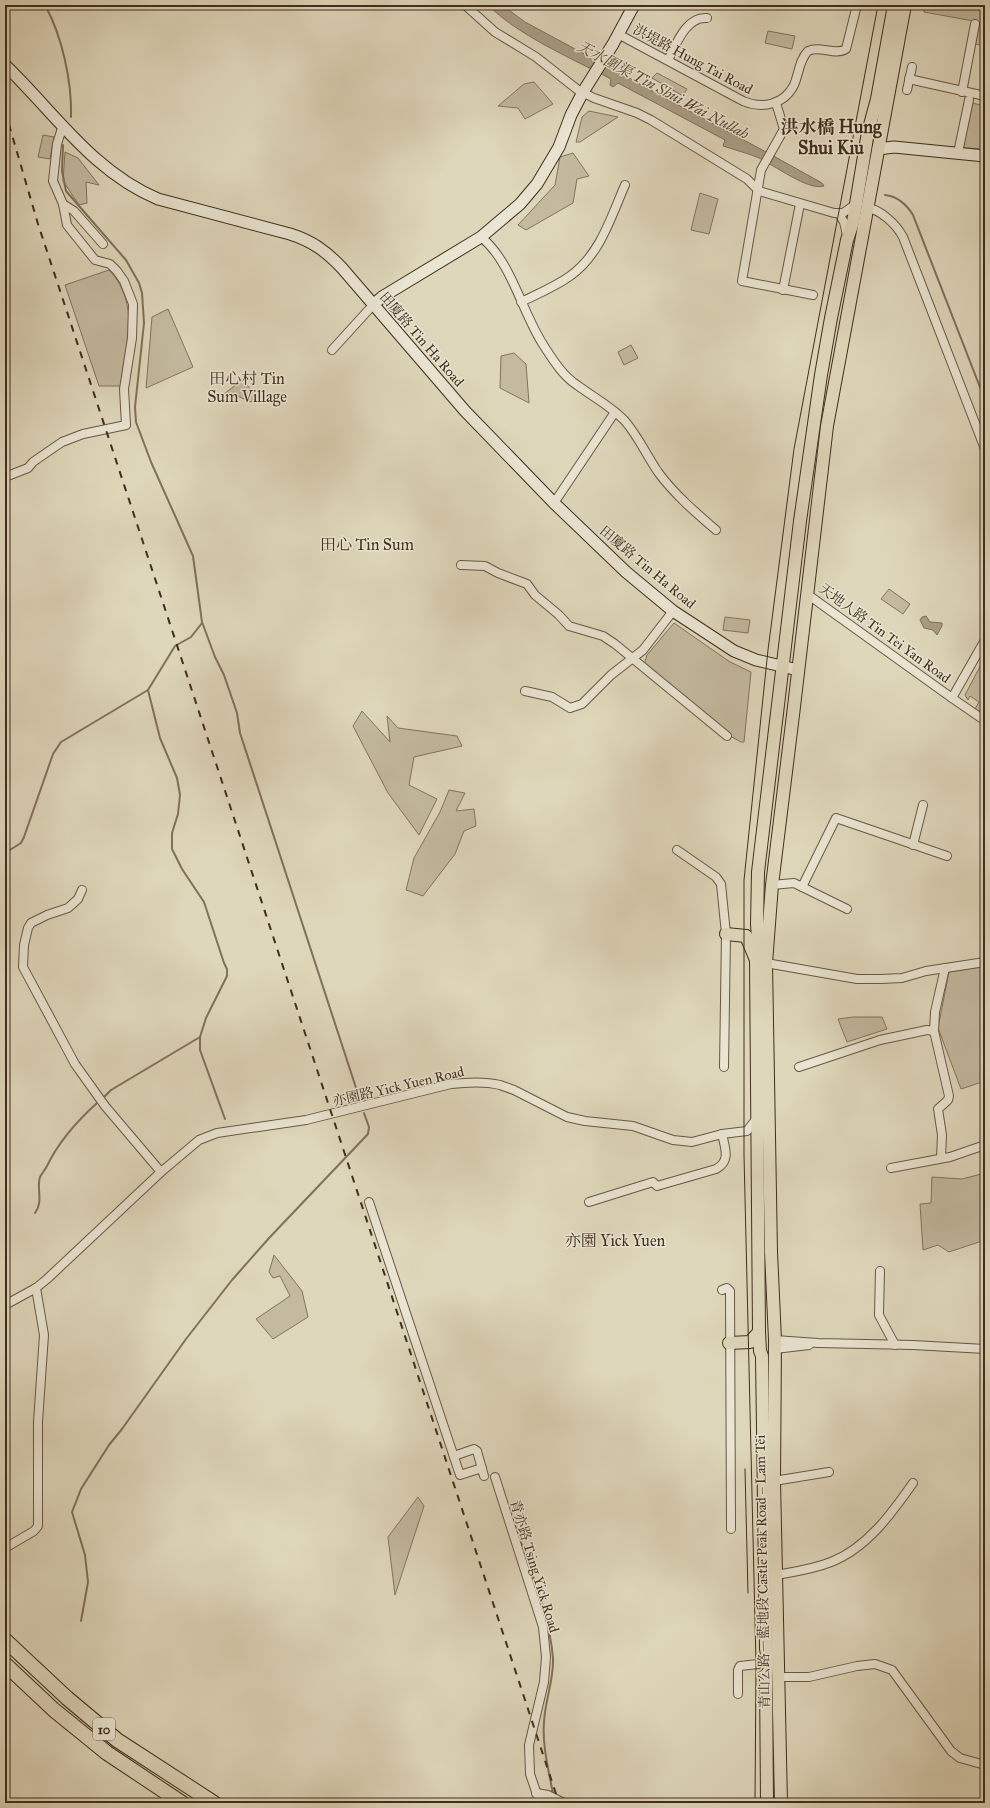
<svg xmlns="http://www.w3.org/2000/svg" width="990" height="1808" viewBox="0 0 990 1808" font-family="'IM FELL Great Primer','Noto Serif SC',serif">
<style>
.green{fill:#c4baa0;stroke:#82745e}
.water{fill:#a99e85;stroke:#7f715b}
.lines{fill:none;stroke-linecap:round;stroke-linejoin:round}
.stream{stroke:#7f715b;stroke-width:2}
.street-casing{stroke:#675844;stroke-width:10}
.secondary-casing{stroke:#3f2e1d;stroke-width:13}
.primary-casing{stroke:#3f2e1d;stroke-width:14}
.highway-casing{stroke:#3f2e1d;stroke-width:16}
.street{stroke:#eae5d3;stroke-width:8}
.secondary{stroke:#eae5d3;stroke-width:11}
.primary{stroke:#dfd7bb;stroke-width:12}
.highway{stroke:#dfd7bb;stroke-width:14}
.tram{stroke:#3f2e1d;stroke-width:1}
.rail{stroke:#3f2e1d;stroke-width:2;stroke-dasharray:7 7;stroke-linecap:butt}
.labels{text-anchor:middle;stroke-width:3;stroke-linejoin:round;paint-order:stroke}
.shield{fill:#eae5d3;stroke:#726554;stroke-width:1}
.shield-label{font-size:13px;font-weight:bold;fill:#3f2e1d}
.street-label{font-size:14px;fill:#3f2e1d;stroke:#eae5d3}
.water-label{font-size:15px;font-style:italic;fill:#5a4a37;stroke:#eae5d3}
.quarter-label{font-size:16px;fill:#3f2e1d;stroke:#eae5d3}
.district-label{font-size:18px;font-weight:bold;fill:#3f2e1d;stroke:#eae5d3}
</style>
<rect width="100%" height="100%" fill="#dfd7bb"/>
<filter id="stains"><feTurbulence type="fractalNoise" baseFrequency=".005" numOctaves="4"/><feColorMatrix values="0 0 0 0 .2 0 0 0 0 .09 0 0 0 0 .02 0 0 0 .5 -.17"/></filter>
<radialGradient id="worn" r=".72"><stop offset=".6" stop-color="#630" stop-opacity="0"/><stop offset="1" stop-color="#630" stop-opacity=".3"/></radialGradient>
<g class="green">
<polygon points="925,5 985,5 985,46 975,44 979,22 924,12"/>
<polygon points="768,31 795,36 792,49 765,43"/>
<polygon points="657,73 687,89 683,96 652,78"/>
<polygon points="534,82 553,104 525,119 518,108 498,106 524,84"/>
<polygon points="972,103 985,106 985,149 963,148"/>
<polygon points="589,111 618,117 580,142 576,142 582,117"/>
<polygon points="43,135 54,137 50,159 38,157"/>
<polygon points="65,152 78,158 99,185 86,182 87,203 79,205 63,181"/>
<polygon points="573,153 589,176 577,179 573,203 526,230 518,225 555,185 560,157"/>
<polygon points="700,193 718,199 709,234 691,230"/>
<path d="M109 270C140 302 127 346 121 386H99L65 285Z"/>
<polygon points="168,309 193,367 146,388 152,317"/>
<polygon points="631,345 638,358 624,365 618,352"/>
<polygon points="514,353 526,364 529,403 500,388 501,356"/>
<polygon points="242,380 258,397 251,402 235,395 224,394"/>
<polygon points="889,589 910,604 903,614 881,599"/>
<polygon points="725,617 750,620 748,633 723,630"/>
<polygon points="674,623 730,662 751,672 744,742 741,742 730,736 644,665 647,655"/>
<polygon points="985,657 985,714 981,714 975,709 979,702 970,696 968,700 965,695"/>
<polygon points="362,711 390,742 387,716 398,728 457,736 462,746 414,757 409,785 437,799 419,835 388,793 353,726"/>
<polygon points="449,790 465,793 456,811 474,809 476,826 464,831 455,854 423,896 406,890 414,858 440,812"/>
<polygon points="985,966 985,1081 961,1089 938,1028 949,972"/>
<polygon points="853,1017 882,1017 887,1029 847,1042 838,1019"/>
<polygon points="985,1173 985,1240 949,1252 938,1245 923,1250 920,1204 931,1203 932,1177 962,1179"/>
<polygon points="274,1255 302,1291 308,1317 273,1339 256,1319 290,1296 280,1276 273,1278 269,1272"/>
<polygon points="418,1497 424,1506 395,1595 388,1537"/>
</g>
<g class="water">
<path d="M488 5H502L525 22 616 71 620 68 622 70V74C688 112 756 145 822 183L824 186C808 191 774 165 759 158 747 153 735 150 723 146L725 140 618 83 613 87 610 85 611 79C571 58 519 36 488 5Z"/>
<polygon points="926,616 930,622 942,623 942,626 937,635 933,630 924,628 920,620 922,617"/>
</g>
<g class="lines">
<g class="stream">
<path d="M45 5C62 36 72 81 71 117"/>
<polyline points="63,145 62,171 66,191 126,260 139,283 142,293 144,323 135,407 136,422 151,462 193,556 202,622 215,657 224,675 237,713 240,733 360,1100"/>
<path d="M885 195C897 196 907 205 913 215L985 400"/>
<polyline points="148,690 160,738 177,778 180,795 178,814 172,833 172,849 182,869 204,902 224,963 227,969 227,976 206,1018 200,1037 200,1050 225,1119"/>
<polyline points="5,853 21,843 24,837 53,754 61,742 148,690 175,646 191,637 202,623"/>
<polyline points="103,1098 111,1090 200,1037"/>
<path d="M35 1213C44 1201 36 1189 40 1177 42 1173 45 1170 47 1166 59 1141 76 1122 97 1103"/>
<path d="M513 1520C528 1565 549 1611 553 1658 554 1680 545 1700 544 1722 542 1746 549 1771 553 1794"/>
<polyline points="81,1621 88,1582 85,1555 72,1512 81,1489 109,1445 122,1429 186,1339 232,1280 270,1237 368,1134 369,1127 364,1113"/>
</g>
<defs>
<g id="street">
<polyline points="465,5 495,32 536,57 578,90 594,98 637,113 651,120 747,179 759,191 834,213 843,213 856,204"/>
<path d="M618 34 743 101C762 109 784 105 794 85 799 74 799 60 808 51 820 45 835 56 846 49L857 5"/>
<path d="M668 60C676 45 686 16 707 18"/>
<polyline points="909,79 985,96"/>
<polyline points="907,90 912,67"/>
<polyline points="962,92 975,24"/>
<polyline points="776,103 784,129 761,170 742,281 813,295"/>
<polyline points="959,148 969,100"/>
<polyline points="63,204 74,211 103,244"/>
<path d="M866 207C881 210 896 224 903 237L985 449"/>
<polyline points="839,214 844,222 847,235"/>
<path d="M481 237C512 262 522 313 544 346 553 360 563 376 577 385 593 397 611 406 625 421 638 436 647 456 658 472 674 494 695 512 716 530"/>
<polyline points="783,290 800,204"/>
<path d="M521 302C537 294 555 287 570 276 600 255 611 217 625 185"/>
<polyline points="332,350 373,305"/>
<polyline points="5,477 28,468 33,462 62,442 83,434 126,425 124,389 132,338 133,304 124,281 117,271 110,264 95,260 67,225 63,204 53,181 57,144 63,125"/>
<polyline points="554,503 615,412"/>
<polyline points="461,565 485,566 498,573 527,584 535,595 559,615 569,626 603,636 615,644 727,736"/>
<polyline points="807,594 952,698 985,640"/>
<polyline points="525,691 552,697 570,708 582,704 611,675 643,650 673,611"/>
<polyline points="952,698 981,718"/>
<polyline points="913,845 923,805"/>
<polyline points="677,850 716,877 721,884 726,934 724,1067"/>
<polyline points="772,885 794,883 847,909"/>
<polyline points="802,887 836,818 947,856"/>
<polyline points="82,890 78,899 68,908 47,915 31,923 28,928 24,945 23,967 75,1064 105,1106 161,1172"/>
<polyline points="766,963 857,979 881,979 902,978 926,971 985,962"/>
<polyline points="799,1067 880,1040 927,1030 934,1031"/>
<polyline points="941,1158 942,1135 938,1109 948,1100 949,1096 934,1031 935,1012 945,968"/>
<polyline points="891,1168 950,1157 982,1146"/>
<polyline points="369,1202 460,1475 482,1468"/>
<path d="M589 1202 653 1182 657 1186 716 1169C731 1161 725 1148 722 1134"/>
<polyline points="880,1271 879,1315 895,1345"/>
<polyline points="722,1290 727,1288 730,1291 731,1529"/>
<path d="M5 1305 36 1288 47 1279 161 1172 199 1140 217 1133 306 1120 451 1084C468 1082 484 1081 500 1085L514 1090 567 1117 585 1121 633 1126 673 1140 692 1142 722 1134 747 1131 757 1118"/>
<polyline points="775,1340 818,1343 913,1345 985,1349"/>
<polyline points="775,1349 809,1345"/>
<polyline points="454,1456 474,1449 477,1451 484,1476"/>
<polyline points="495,1477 543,1627 546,1657 544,1682 529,1745 530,1774 540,1803"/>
<polyline points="774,1481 829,1472"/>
<polyline points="5,1548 34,1531 38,1526 38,1422 44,1335 36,1288"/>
<path d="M771 1576C791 1572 811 1570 831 1562 867 1548 892 1513 913 1483"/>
<polyline points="778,1677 809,1677 857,1666 875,1664 892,1670 951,1751 960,1758 985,1765"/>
<polyline points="738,1694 738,1670 740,1666 758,1664 766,1655"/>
<polyline points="536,1793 548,1795 564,1803"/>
</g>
<g id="secondary">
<path d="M5 65C54 112 93 172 158 199L290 234C312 241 326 251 342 268L465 411 554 503 626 572 673 611 734 651 756 660 798 670"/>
<polyline points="878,149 894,147 985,156"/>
<polyline points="373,305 382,297 481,237 520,204 537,184 559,147 571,115 583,92 613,44 634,5"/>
</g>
<g id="primary">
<polyline points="726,934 746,936"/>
<polyline points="746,936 756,960 759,1332 760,1351 762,1356 766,1649 768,1659 766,1673 767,1803"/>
<polyline points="755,955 758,939 757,924 758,872 800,521 821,375 831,318 847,240 853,222 868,132 877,99 894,5"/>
<polyline points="729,1343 750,1342 759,1332"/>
<polyline points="781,1803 774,1481 775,1340 771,1252 766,963 772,885 793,715 827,426 905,5"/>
</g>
<g id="highway">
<polyline points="5,1640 67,1698 117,1740 214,1803"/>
<polyline points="5,1664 54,1710 107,1753 182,1803"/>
</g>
</defs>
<use href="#street" class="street-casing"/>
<use href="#secondary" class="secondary-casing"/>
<use href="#primary" class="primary-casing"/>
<use href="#highway" class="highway-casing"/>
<use href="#street" class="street"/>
<use href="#secondary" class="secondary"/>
<use href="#primary" class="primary"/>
<use href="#highway" class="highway"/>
<g class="tram">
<polyline points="745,1469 748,1593"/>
<polyline points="755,1803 756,1664 744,1155 744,880 768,650 794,449 878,5"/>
</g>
<polyline class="rail" points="5,111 38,224 559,1803"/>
</g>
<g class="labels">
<rect class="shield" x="93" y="1718" width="22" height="22" rx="3"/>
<g class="shield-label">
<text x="104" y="1734">10</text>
</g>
<g class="street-label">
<text transform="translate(693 59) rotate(28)" y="5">洪堤路 Hung Tai Road</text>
<text transform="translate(422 339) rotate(49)" y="5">田廈路 Tin Ha Road</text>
<text transform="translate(648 567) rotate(40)" y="5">田廈路 Tin Ha Road</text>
<text transform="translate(885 633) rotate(36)" y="5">天地人路 Tin Tei Yan Road</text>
<text transform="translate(398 1086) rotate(-13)" y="5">亦園路 Yick Yuen Road</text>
<text transform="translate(535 1566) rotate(73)" y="5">青亦路 Tsing Yick Road</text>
<text transform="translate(762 1572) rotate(-91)" y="5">青山公路－藍地段 Castle Peak Road – Lam Tei</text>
</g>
<g class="water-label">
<text transform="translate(663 90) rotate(28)" y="5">天水圍渠 Tin Shui Wai Nullah</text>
</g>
<g class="quarter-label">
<text x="247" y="384">田心村 Tin<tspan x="247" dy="18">Sum Village</tspan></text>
<text x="367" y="550">田心 Tin Sum</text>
<text x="615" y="1246">亦園 Yick Yuen</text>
</g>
<g class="district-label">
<text x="831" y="133">洪水橋 Hung<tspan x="831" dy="21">Shui Kiu</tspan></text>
</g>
</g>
<rect width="990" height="1808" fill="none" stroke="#dfd7bb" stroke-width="20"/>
<rect x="6" y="6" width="978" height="1796" fill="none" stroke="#3f2e1d" stroke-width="2"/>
<rect x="10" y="10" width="970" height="1788" fill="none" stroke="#3f2e1d"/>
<rect width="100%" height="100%" filter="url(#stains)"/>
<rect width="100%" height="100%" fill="url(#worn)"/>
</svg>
